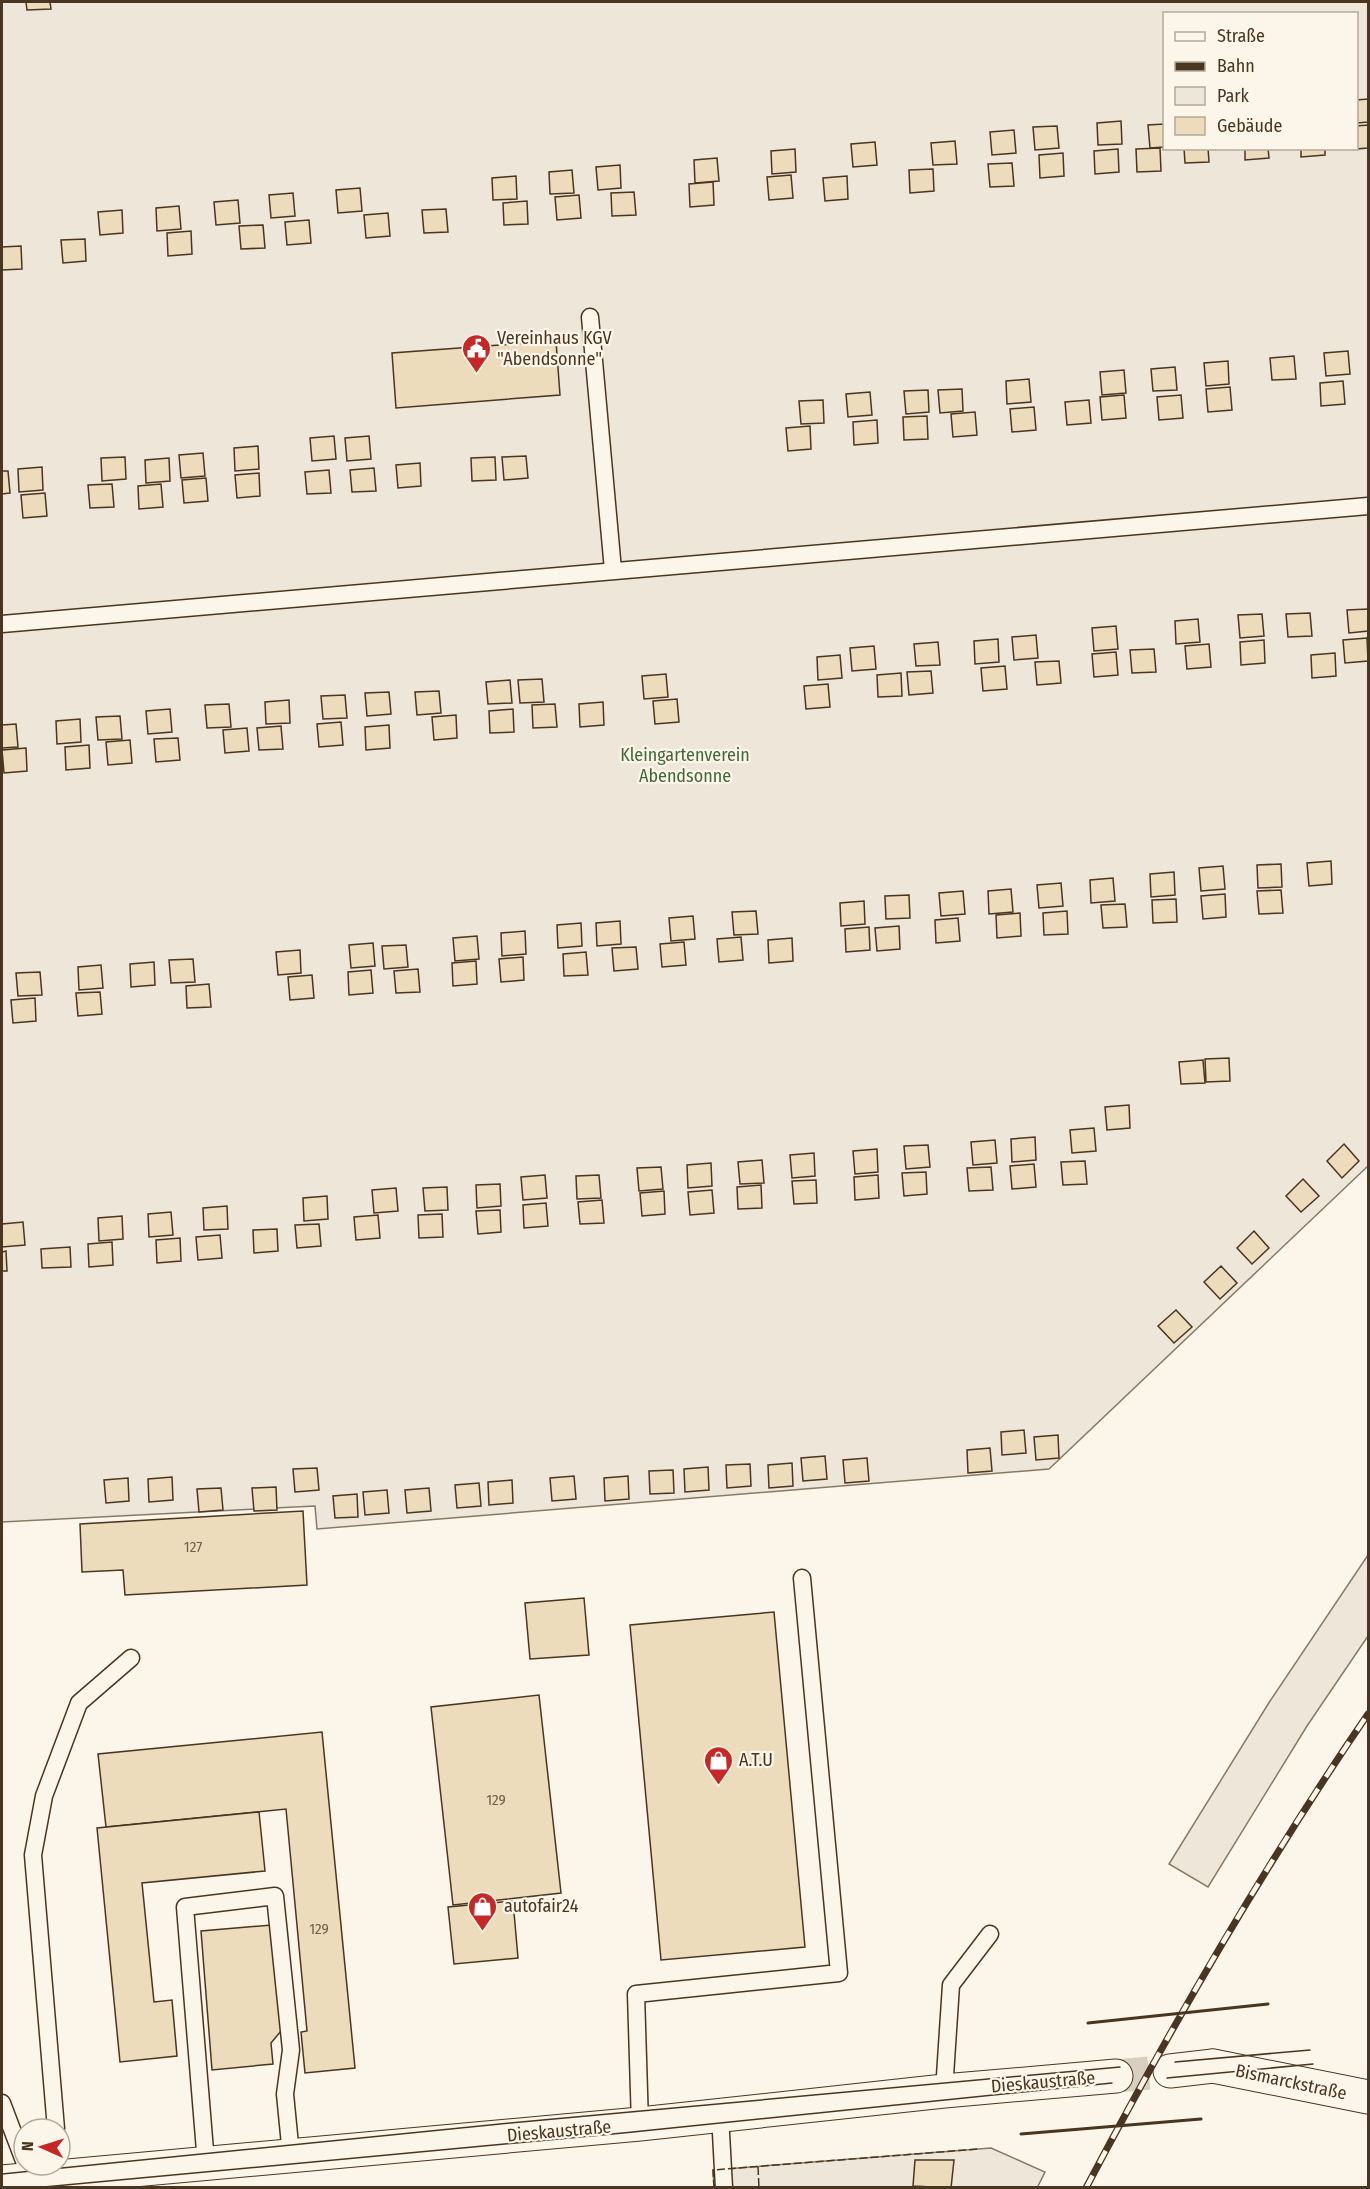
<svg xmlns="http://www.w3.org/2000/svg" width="1370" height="2189" viewBox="0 0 1370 2189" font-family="'Fira Sans Condensed',sans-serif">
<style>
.green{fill:#ede6d9;stroke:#887966;stroke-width:1.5;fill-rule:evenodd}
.building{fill:#ecdcbc;stroke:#4a3520;stroke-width:1.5}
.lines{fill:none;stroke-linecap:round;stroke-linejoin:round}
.secondary-tunnel{stroke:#d8cfc1;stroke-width:33;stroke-dasharray:33 16;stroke-linecap:butt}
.service-casing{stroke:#4a3520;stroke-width:19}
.tertiary-casing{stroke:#4a3520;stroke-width:35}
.secondary-casing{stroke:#4a3520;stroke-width:35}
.service{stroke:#fbf6e9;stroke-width:16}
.tertiary{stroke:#fbf6e9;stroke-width:33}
.secondary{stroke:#fbf6e9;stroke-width:33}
.tram{stroke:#4a3520;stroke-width:1.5}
.rail-casing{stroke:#4a3520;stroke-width:7}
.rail{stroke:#fbf6e9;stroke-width:4.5;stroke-dasharray:14;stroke-linecap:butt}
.fence{stroke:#4a3520;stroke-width:1.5;stroke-dasharray:8 3;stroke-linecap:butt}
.wall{stroke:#4a3520;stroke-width:3}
.labels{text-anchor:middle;stroke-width:4.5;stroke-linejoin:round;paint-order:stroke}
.number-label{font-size:15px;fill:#725f47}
.poi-label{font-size:18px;fill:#4a3520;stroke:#fbf6e9;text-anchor:start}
.park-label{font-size:18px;fill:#436837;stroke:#fbf6e9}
.street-label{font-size:18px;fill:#4a3520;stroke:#fbf6e9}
</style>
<rect width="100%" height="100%" fill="#fbf6e9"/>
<g class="green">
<path d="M2 2H1368V1166L1049 1469 317 1529 315 1506 2 1522ZM1164 14H1356V148H1164Z"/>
<polygon points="1368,1555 1368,1636 1307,1726 1208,1887 1169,1864 1270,1701"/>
<polygon points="991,2148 1045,2172 1037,2188 714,2188 713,2170"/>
</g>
<g class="building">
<polygon points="26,2 50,2 51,9 27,10"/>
<polygon points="1368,99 1368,122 1357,123 1356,100"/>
<polygon points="1121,121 1122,144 1098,145 1097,123"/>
<polygon points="1164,124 1164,147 1150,148 1148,125"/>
<polygon points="1368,125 1368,148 1355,149 1356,148 1356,126"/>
<polygon points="1057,126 1059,148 1035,150 1033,127"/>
<polygon points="1014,130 1016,153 992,155 990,132"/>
<polygon points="955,141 957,164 933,165 931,143"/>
<polygon points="875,142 877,165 853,167 851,144"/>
<polygon points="1160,148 1161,171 1137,172 1136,149"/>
<polygon points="1184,148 1208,148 1209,162 1185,163"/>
<polygon points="1245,148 1268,148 1269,158 1245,160"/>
<polygon points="1301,148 1325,148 1325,155 1301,157"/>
<polygon points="795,149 796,172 772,174 771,151"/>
<polygon points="1118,149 1119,172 1095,174 1094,151"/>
<polygon points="1063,153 1064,176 1040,178 1039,155"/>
<polygon points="717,158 719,181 695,183 694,160"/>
<polygon points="1012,163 1014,186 990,187 988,164"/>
<polygon points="620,165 621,188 598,190 596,167"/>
<polygon points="933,169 934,191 910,193 909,170"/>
<polygon points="572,170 574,193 550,194 549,172"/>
<polygon points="791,175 793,198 769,200 767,177"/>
<polygon points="516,176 517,199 493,200 492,178"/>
<polygon points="847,176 848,199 825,201 823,178"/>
<polygon points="713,182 714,205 690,207 689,184"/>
<polygon points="360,188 362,211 338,213 336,190"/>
<polygon points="634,192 636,215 612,216 611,193"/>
<polygon points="293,193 295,216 271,218 269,195"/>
<polygon points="579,195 581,218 557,220 555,197"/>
<polygon points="238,200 240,223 216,225 214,202"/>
<polygon points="527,201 528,224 504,225 503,203"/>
<polygon points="179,206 181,229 157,231 156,208"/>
<polygon points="446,209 448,232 424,233 422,210"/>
<polygon points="122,210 123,233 100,235 98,212"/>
<polygon points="388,213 390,236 366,238 364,215"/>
<polygon points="309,220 311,243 287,245 285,222"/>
<polygon points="263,225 265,248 241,249 239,226"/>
<polygon points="191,231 192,254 168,256 167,233"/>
<polygon points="85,239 86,261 63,263 61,240"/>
<polygon points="21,246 22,269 2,270 2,247"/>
<polygon points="556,341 560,395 396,408 392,353"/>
<polygon points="1348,351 1350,374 1326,376 1324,353"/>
<polygon points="1294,356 1296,379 1272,380 1270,358"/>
<polygon points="1228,361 1229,384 1206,386 1204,363"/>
<polygon points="1175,367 1177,390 1153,391 1151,369"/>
<polygon points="1124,370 1126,393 1102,395 1100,372"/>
<polygon points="1029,379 1031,402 1007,404 1006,381"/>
<polygon points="1343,381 1345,404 1321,406 1320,383"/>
<polygon points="1230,387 1232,410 1208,412 1206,389"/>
<polygon points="962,389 963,411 940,413 938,390"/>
<polygon points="928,390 929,412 906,414 904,391"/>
<polygon points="870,392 872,415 848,417 846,394"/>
<polygon points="1124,395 1126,418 1102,420 1100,397"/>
<polygon points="1181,395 1183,418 1159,420 1157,397"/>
<polygon points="823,400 824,423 801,424 799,401"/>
<polygon points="1089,400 1091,423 1067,425 1065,402"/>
<polygon points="1034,407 1036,430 1012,432 1010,409"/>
<polygon points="975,412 977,435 953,437 951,414"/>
<polygon points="927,416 928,439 904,440 903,417"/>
<polygon points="877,420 878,443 854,445 853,422"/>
<polygon points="810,426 811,449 788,451 786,428"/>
<polygon points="334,436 336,459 312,461 310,438"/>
<polygon points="369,436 371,459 347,461 345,438"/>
<polygon points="258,446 259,469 235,471 234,448"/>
<polygon points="203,453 205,476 181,478 179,455"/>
<polygon points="526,456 528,478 504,480 502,457"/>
<polygon points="125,457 126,479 102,481 101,458"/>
<polygon points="495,457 496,480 472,481 471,458"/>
<polygon points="169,458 170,481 146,483 145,460"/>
<polygon points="420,463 421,486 398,488 396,465"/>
<polygon points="42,467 43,490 19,492 18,469"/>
<polygon points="374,468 376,491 352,492 350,470"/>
<polygon points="329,470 331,493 307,494 305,472"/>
<polygon points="2,471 8,471 10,493 2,494"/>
<polygon points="259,473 260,496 237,498 235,475"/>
<polygon points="206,478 208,501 184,503 182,480"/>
<polygon points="112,484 114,507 90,508 88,485"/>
<polygon points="161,484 163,507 139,509 138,486"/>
<polygon points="45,493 47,516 23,518 21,495"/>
<polygon points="1368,609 1368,631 1349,633 1347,610"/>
<polygon points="1310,613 1312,636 1288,637 1286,614"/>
<polygon points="1262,614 1264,636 1240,638 1238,615"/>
<polygon points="1198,619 1200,642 1176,644 1175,621"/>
<polygon points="1116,626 1118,649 1094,651 1092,628"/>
<polygon points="1036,635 1038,658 1014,660 1012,637"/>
<polygon points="1367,638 1368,661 1345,663 1343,640"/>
<polygon points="998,639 999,662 975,664 974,641"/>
<polygon points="1264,640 1265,663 1241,665 1240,642"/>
<polygon points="938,642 940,665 916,666 914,644"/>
<polygon points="1209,644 1211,667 1187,669 1185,646"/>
<polygon points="874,646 876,669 852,671 850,648"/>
<polygon points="1154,649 1156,672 1132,673 1130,650"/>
<polygon points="1116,652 1118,675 1094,677 1092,654"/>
<polygon points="1335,653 1336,676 1312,678 1311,655"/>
<polygon points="840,655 842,678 818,680 817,657"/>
<polygon points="1059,661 1061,683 1037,685 1035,662"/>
<polygon points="1005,666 1007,689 983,691 981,668"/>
<polygon points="931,671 933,693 909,695 907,672"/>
<polygon points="901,673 902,696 878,697 877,675"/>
<polygon points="666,674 668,697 644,699 642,676"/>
<polygon points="542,679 544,702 520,703 518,680"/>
<polygon points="510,680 512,703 488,704 486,682"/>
<polygon points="828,684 830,707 806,709 804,686"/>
<polygon points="439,691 441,713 417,715 415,692"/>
<polygon points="389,692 391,714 367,716 365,693"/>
<polygon points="345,695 347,718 323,719 321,696"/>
<polygon points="677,699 679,722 655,724 653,701"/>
<polygon points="289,700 290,723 266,724 265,702"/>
<polygon points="603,702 604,725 580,727 579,704"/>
<polygon points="229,704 231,727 207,728 205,705"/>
<polygon points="555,704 557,727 533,728 532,705"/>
<polygon points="170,709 172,732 148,734 146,711"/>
<polygon points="513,709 514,732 490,733 489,711"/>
<polygon points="456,715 457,738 434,740 432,717"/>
<polygon points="120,716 122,739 98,740 96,717"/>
<polygon points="80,719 81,742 57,744 56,721"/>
<polygon points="341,722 343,745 319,747 317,724"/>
<polygon points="16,724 18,747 2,748 2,725"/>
<polygon points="389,725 390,748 366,750 365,727"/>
<polygon points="281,726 283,749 259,750 257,728"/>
<polygon points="247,728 249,751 225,753 223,730"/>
<polygon points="178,738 180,760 156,762 154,739"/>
<polygon points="130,740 132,763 108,765 106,742"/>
<polygon points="89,745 90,768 66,770 65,747"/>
<polygon points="26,748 27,771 4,773 2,750"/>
<polygon points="1331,861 1332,884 1309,886 1307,863"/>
<polygon points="1281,864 1282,887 1258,888 1257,865"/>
<polygon points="1223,866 1225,889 1201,891 1199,868"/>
<polygon points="1174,872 1175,895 1151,897 1150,874"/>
<polygon points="1113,878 1115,901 1091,903 1090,880"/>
<polygon points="1061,883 1063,906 1039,908 1037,885"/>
<polygon points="1011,889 1013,912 989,914 988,891"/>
<polygon points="1281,890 1283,913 1259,914 1257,891"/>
<polygon points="963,891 965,914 941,916 939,893"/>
<polygon points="1225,894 1226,917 1203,919 1201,896"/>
<polygon points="909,895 910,918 886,919 885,896"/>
<polygon points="1176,899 1177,922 1153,923 1152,900"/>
<polygon points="864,901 865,924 841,926 840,903"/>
<polygon points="1125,904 1127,927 1103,928 1101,905"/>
<polygon points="756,911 758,934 734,935 732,912"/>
<polygon points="1067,911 1068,934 1044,935 1043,913"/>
<polygon points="1020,913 1021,936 997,938 996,915"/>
<polygon points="693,916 695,939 671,941 669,918"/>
<polygon points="958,918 960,941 936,943 935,920"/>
<polygon points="620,921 621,944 597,946 596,923"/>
<polygon points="581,923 582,946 558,948 557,925"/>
<polygon points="899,926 900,949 877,951 875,928"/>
<polygon points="869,927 870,950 846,952 845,929"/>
<polygon points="525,931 526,954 502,956 501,933"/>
<polygon points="477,936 479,959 455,961 453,938"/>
<polygon points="741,937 743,960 719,962 717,939"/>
<polygon points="792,938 793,961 769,963 768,940"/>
<polygon points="684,942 686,965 662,967 660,944"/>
<polygon points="373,943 375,966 351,968 349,945"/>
<polygon points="406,945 408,967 384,969 382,946"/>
<polygon points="636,947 638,969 614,971 612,948"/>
<polygon points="300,950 301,973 278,975 276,952"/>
<polygon points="586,952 588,975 564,976 563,954"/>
<polygon points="523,957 524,980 501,982 499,959"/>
<polygon points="193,959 195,982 171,983 169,960"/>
<polygon points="476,961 477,984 453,986 452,963"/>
<polygon points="154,962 155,985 131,987 130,964"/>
<polygon points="101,965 103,988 79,990 78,967"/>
<polygon points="418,969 420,992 396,993 394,971"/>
<polygon points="371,970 373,993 349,995 348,972"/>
<polygon points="40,972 42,995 18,996 16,973"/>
<polygon points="312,975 314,998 290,1000 288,977"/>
<polygon points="209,984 211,1007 187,1008 186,986"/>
<polygon points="100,992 102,1014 78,1016 76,993"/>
<polygon points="35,998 36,1021 13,1023 11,1000"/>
<polygon points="1229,1058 1230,1081 1206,1082 1205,1059"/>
<polygon points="1203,1060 1205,1083 1181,1084 1179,1062"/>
<polygon points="1129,1105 1130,1128 1107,1130 1105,1107"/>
<polygon points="1094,1128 1096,1151 1072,1153 1070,1130"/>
<polygon points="1035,1137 1036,1160 1012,1162 1011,1139"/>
<polygon points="995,1140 997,1163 973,1165 971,1142"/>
<polygon points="1344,1144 1359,1161 1342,1178 1327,1161"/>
<polygon points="928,1145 930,1167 906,1169 904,1146"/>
<polygon points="877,1149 878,1172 855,1174 853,1151"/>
<polygon points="814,1153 815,1176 792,1178 790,1155"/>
<polygon points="762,1160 764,1183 740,1184 738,1162"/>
<polygon points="1085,1161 1087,1184 1063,1185 1061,1162"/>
<polygon points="711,1163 712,1186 688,1188 687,1165"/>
<polygon points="1034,1164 1036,1187 1012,1189 1010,1166"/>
<polygon points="661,1167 663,1189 639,1191 637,1168"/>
<polygon points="991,1167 993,1190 969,1191 967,1168"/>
<polygon points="926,1172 927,1194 904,1196 902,1173"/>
<polygon points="545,1175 547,1198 523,1200 521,1177"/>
<polygon points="599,1175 601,1198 577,1199 576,1176"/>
<polygon points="878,1175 879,1198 855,1200 854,1177"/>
<polygon points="1303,1179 1319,1196 1301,1212 1286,1196"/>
<polygon points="816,1180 817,1203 794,1204 792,1181"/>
<polygon points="500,1184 501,1206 477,1208 476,1185"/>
<polygon points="761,1185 762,1208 738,1209 737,1187"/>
<polygon points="447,1187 448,1210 425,1211 423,1188"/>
<polygon points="396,1188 398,1211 374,1213 372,1190"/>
<polygon points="712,1190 714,1213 690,1215 688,1192"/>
<polygon points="664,1191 665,1214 642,1216 640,1193"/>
<polygon points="327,1196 328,1219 304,1221 303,1198"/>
<polygon points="602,1200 604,1223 580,1224 578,1202"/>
<polygon points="546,1203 548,1226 524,1228 523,1205"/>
<polygon points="227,1206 228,1229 204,1230 203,1208"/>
<polygon points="500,1210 501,1232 478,1234 476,1211"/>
<polygon points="171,1212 173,1235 149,1237 148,1214"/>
<polygon points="442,1214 443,1237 419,1238 418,1215"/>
<polygon points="378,1215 380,1238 356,1240 354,1217"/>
<polygon points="122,1216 123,1239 99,1241 98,1218"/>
<polygon points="23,1222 25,1245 2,1247 2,1224"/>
<polygon points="319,1224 321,1246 297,1248 295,1225"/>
<polygon points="277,1229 278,1251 254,1253 253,1230"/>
<polygon points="1254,1231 1269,1248 1252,1264 1237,1248"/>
<polygon points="220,1235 222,1258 198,1260 196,1237"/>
<polygon points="180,1238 181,1261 157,1263 156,1240"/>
<polygon points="112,1242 113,1265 89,1267 88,1244"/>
<polygon points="70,1247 71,1267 42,1268 41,1249"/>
<polygon points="6,1251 7,1271 2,1271 2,1252"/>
<polygon points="1221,1266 1237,1283 1220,1299 1204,1282"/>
<polygon points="1176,1310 1192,1327 1174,1343 1158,1326"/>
<polygon points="1024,1430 1026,1453 1002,1455 1001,1432"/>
<polygon points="1058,1435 1059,1458 1036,1460 1034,1437"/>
<polygon points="990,1448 992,1471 968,1473 967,1450"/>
<polygon points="825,1456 827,1479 803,1481 801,1458"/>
<polygon points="867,1458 869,1481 845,1483 843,1460"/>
<polygon points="792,1463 793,1486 769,1488 768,1465"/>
<polygon points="750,1464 751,1486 727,1488 726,1465"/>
<polygon points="708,1467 709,1490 685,1492 684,1469"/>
<polygon points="317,1468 319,1490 295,1492 293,1469"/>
<polygon points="673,1470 674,1493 650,1494 649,1471"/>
<polygon points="574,1476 576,1499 552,1501 550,1478"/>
<polygon points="628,1476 629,1499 605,1501 604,1478"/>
<polygon points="172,1477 173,1500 149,1502 148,1479"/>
<polygon points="128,1478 129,1501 106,1503 104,1480"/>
<polygon points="512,1480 513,1503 489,1505 488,1482"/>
<polygon points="479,1483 481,1506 457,1508 455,1485"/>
<polygon points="276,1487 277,1510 254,1511 252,1488"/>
<polygon points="221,1488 223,1510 199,1512 197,1489"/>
<polygon points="429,1488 431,1511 407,1513 405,1490"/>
<polygon points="387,1490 389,1513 365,1515 363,1492"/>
<polygon points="357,1494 358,1517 335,1518 333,1496"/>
<polygon points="303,1511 307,1585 125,1595 123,1570 82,1572 80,1524"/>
<polygon points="584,1598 589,1655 530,1659 525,1603"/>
<polygon points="774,1612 805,1947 661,1960 630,1625"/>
<polygon points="539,1695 561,1893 453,1905 431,1707"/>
<polygon points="322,1732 355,2068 305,2073 301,2032 307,2031 286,1809 106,1827 98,1754"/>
<polygon points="259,1812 265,1871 142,1883 154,2002 172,2000 177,2056 120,2062 97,1828"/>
<polygon points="513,1901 518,1958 454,1964 448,1907"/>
<polygon points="272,1925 281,2031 271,2043 273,2064 212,2070 201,1931"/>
<polygon points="915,2160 954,2160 951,2188 913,2186"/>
</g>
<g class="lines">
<polyline class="secondary-tunnel" points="1116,2076 1170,2071"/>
<defs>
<g id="service">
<polyline points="590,317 613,570"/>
<polyline points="2,624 1368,506"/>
<polyline points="944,2091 951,1985 990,1934"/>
<polyline points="2,2103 24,2161"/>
<polyline points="720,2115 724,2188"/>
<polyline points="640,2124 636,1994 839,1973 802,1578"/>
<polyline points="56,2129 33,1855 44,1796 79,1703 131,1658"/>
<polyline points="206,2163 185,1907 275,1896 291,2050 285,2094 291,2155"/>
</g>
<polyline id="tertiary" points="1213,2066 1368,2097"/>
<g id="secondary">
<polyline points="1170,2071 1213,2066"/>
<polyline points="2,2182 640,2124 944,2091 1116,2076"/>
</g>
</defs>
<use href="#service" class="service-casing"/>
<use href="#tertiary" class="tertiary-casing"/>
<use href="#secondary" class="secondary-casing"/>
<use href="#service" class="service"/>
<use href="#tertiary" class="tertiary"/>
<use href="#secondary" class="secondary"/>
<g class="tram">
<polyline points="1175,2062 1310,2050"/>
<polyline points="1167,2078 1313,2064"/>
<polyline points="2,2174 510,2123 1120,2067"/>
<polyline points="33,2188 623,2133 1112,2083"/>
</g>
<defs>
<path id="rail" d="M1086 2188C1172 2025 1264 1866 1368 1714"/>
</defs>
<use href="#rail" class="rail-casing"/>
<use href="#rail" class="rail"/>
<g class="fence">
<polyline points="758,2167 759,2188"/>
<polyline points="714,2188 713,2170 978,2149"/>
</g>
<g class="wall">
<polyline points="1088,2023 1268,2004"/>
<polyline points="1021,2134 1201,2119"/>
</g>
</g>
<defs>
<symbol id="civic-pin" viewBox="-11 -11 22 30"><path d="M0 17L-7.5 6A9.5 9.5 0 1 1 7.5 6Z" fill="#c62828" stroke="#fbf6e9"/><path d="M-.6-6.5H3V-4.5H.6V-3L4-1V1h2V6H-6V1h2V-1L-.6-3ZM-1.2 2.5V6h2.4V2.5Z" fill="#fff"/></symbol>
<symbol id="shop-pin" viewBox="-11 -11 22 30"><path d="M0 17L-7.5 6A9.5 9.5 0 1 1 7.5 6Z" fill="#c62828" stroke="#fbf6e9"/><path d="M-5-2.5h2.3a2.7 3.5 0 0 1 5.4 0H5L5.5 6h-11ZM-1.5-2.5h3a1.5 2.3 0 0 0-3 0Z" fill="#fff"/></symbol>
</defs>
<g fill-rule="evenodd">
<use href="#civic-pin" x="460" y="332" width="33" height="45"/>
<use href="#shop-pin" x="702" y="1744" width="33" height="45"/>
<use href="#shop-pin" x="466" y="1890" width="33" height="45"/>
</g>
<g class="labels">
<g class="number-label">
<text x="193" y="1552">127</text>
<text x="496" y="1805">129</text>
<text x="319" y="1934">129</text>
</g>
<g class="poi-label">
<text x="497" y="344">Vereinhaus KGV<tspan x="497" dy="21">"Abendsonne"</tspan></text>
<text x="739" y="1766">A.T.U</text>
<text x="504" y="1912">autofair24</text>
</g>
<g class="park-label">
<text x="685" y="761">Kleingartenverein<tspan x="685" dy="21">Abendsonne</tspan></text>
</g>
<g class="street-label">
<text transform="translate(1043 2082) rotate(-5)" y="6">Dieskaustraße</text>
<text transform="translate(1291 2082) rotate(12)" y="6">Bismarckstraße</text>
<text transform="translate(559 2131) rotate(-5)" y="6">Dieskaustraße</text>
</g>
</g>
<rect width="1370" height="2189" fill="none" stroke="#4a3520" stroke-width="6"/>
<rect x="1163" y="12" width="195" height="138" fill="#fbf6e9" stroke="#b4a999" stroke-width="1.5"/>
<rect x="1175" y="32" width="30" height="9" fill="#fbf6e9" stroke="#b4a999" stroke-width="1.5"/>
<text x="1217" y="42" font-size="18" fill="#4a3520">Straße</text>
<rect x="1175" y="62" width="30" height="9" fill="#4a3520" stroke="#b4a999" stroke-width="1.5"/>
<text x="1217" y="72" font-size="18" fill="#4a3520">Bahn</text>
<rect x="1175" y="87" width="30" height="18" fill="#ede6d9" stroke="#b4a999" stroke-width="1.5"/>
<text x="1217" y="102" font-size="18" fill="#4a3520">Park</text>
<rect x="1175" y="117" width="30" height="18" fill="#ecdcbc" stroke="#b4a999" stroke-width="1.5"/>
<text x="1217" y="132" font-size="18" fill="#4a3520">Gebäude</text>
<g transform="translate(42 2147) rotate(273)"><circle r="28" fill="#fbf6e9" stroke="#b4a999" stroke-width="1.5"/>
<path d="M0-4.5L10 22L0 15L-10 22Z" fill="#c62828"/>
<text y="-9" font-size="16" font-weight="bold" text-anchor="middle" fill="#4a3520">N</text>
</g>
</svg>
